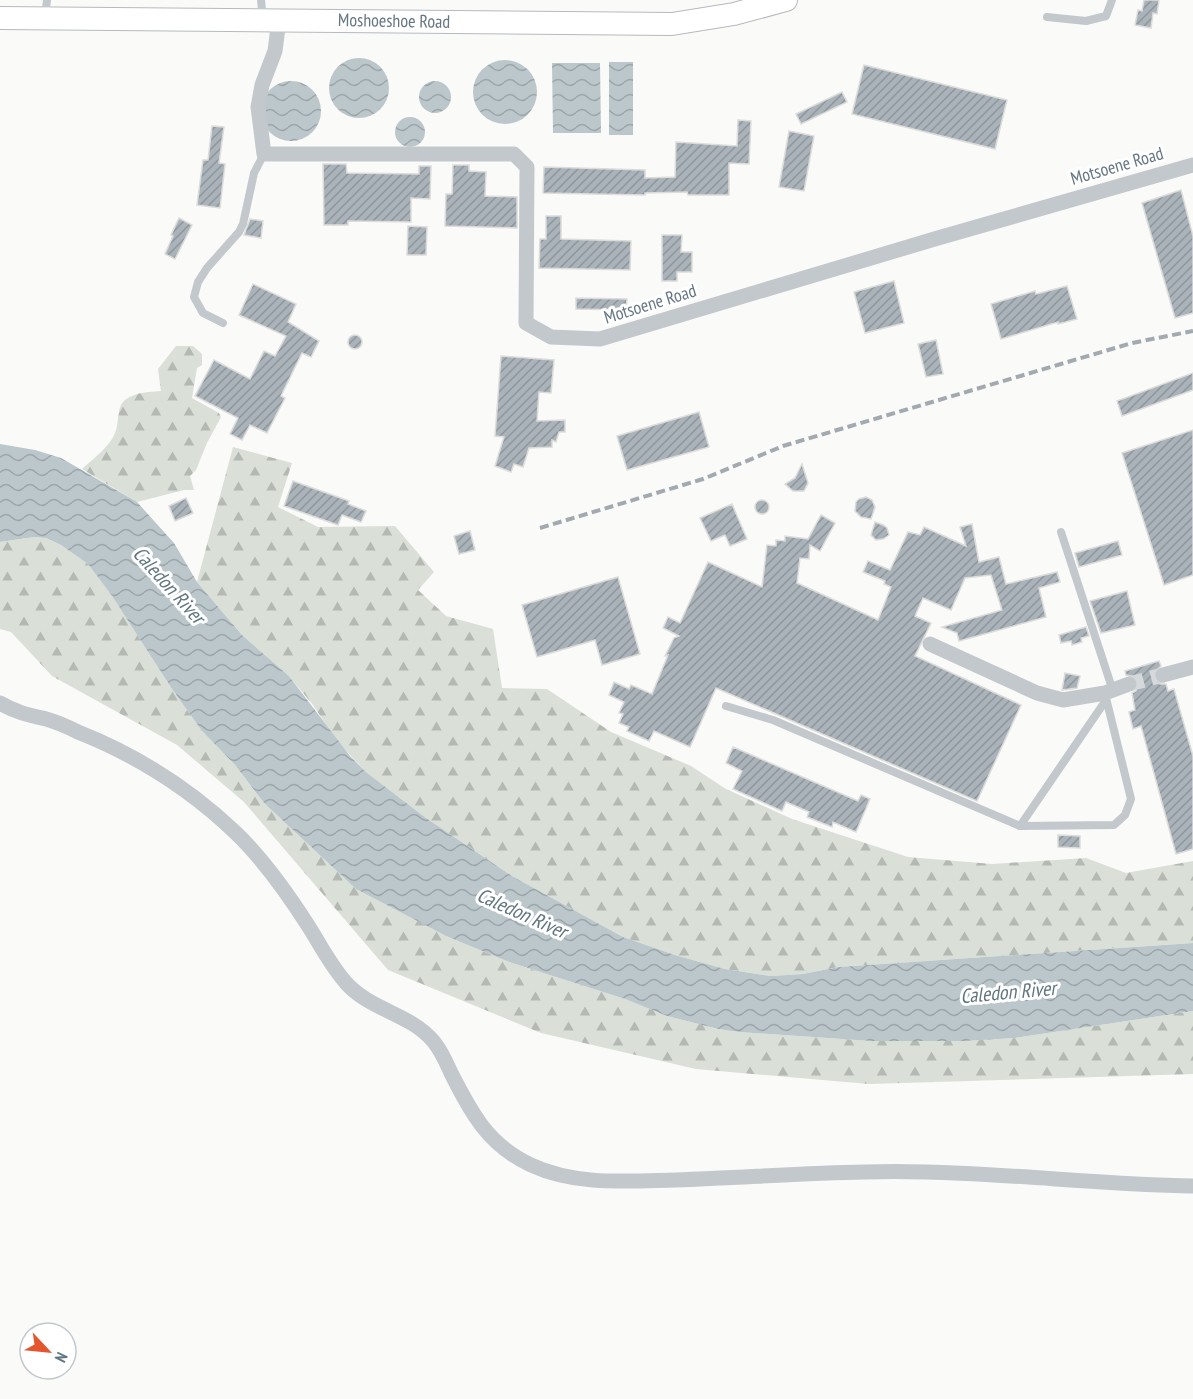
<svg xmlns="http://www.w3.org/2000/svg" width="1193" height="1399" viewBox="0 0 1193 1399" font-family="'PT Sans Narrow',sans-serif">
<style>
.forest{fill:url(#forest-firs)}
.water{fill:url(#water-waves)}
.building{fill:url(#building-hatch);stroke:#dcdcda;stroke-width:1.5}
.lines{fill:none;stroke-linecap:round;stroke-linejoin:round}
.street-tunnel{stroke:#d5d9db;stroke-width:15;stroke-dasharray:15 8;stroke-linecap:butt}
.primary-casing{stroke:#b5babe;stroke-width:24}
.lane{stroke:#c3c8cc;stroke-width:8}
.street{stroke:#c3c8cc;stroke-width:15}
.primary{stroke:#fff;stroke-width:22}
.rail{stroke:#a2aab0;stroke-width:4;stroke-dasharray:9 4.5;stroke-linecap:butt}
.labels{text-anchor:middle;stroke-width:6;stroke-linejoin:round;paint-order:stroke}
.street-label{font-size:18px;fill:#657683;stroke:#fff}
.water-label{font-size:20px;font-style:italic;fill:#60757c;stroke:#fff}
</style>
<defs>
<pattern id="forest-firs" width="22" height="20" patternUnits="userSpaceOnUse" patternTransform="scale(1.5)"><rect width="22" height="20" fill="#dadfd7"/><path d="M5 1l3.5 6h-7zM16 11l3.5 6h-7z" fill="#b4b9b4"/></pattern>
<pattern id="water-waves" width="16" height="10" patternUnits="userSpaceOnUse" patternTransform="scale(1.5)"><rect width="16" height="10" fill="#bbc7cb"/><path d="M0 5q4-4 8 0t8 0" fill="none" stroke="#9ca6aa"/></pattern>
<pattern id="building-hatch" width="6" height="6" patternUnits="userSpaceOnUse" patternTransform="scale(1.5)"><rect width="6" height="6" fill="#aab3b9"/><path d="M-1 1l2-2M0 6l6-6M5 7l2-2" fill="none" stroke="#8e969c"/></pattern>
</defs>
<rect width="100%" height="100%" fill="#fafaf8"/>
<g class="forest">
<path d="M176 346H193L202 354V365L197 368 192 398 219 413 221 417 207 443 196 470 190 476 194 490H184L137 502 82 469C92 460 105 450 112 439 118 429 117 423 119 412 121 393 146 392 161 391L158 369Z"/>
<polygon points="233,447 292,463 278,507 318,527 395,526 434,572 418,590 446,616 493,629 502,688 547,689 611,732 691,766 726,789 792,819 908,857 992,864 1086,858 1126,873 1193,861 1193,943 838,967 803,974 771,976 725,969 675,955 623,937 512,876 426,818 366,772 337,741 313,705 289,676 242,635 197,582"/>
<polygon points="34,537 46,538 61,545 88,564 112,596 172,689 202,731 235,765 264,803 356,889 446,936 509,962 625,999 667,1016 718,1029 739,1032 871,1041 965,1041 1015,1038 1193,1011 1193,1074 869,1084 696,1069 541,1033 388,970 244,802 177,745 52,676 11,632 0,629 0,542"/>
</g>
<g class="water">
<circle cx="359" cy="88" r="30"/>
<circle cx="505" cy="92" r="32"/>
<rect x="609" y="62" width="24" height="73"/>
<polygon points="552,63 600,63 601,133 553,133"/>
<circle cx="435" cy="97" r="16"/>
<circle cx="291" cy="111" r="30"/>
<circle cx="410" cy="132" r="15"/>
<polygon points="0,444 35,450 61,458 137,502 174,543 197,582 242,635 289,676 350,756 366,772 426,818 512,876 623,937 675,955 725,969 771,976 803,974 838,967 1193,943 1193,1011 1015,1038 965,1041 871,1041 739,1032 718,1029 667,1016 625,999 509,962 446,936 356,889 264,803 235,765 202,731 172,689 112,596 88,564 61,545 46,538 34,537 0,542"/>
</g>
<g class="building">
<polygon points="1144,0 1159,0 1157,14 1153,13 1151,28 1135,25 1138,10 1142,11"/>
<polygon points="864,65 1007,100 995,149 852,114"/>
<polygon points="842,92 847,102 801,124 796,114"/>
<polygon points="738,120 751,121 749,164 729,163 729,195 688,195 687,192 645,193 645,195 543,193 544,167 645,170 645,178 675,177 676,142 737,146"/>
<polygon points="212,126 224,127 219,163 225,164 220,208 197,205 203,160 208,160"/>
<polygon points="789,131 814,136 804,191 779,187"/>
<polygon points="323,164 346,164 347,173 419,174 419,166 431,166 430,199 411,198 411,222 348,221 348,225 324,225"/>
<polygon points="453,165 469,165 469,171 486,172 485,196 517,197 517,228 445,226 446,194 452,194"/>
<polygon points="1181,190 1193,236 1193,313 1175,318 1142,203"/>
<polygon points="546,216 561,216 561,239 631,241 630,270 539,268 540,239 546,239"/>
<polygon points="179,218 192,225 175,259 165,254 173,236 171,235"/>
<polygon points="250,219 263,221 261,238 244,235"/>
<polygon points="408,226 427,227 426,255 407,255"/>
<polygon points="662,235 682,235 681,252 692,252 692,272 677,272 677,281 662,281"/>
<polygon points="894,281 904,323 865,333 854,292"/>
<polygon points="253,284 296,304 288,322 319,341 311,357 302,353 281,396 285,398 267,433 250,425 242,440 230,434 238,418 195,396 214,360 250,379 264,351 275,356 286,336 239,315"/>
<polygon points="1067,286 1077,319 1058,324 1058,322 1001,339 991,304 1035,291 1036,294"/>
<polygon points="576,298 627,299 626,310 576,309"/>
<circle cx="355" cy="342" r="7"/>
<polygon points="936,340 943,374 926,377 918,344"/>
<polygon points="501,356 554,360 551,393 539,392 537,421 565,420 565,432 559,432 556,442 552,440 552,447 529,448 523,467 514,464 511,472 495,466 504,437 495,436"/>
<polygon points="1193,373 1193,390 1122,416 1117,401"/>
<polygon points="699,412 709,447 627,470 617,436"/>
<polygon points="1193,430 1193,575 1164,585 1122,453"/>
<polygon points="802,464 808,483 804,491 793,491 785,484 795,478"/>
<polygon points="293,481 349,501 348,504 366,511 361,522 342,515 338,525 284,506"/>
<polygon points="866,497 872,500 875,507 871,519 861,517 855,511 856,502 859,499"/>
<polygon points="186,498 193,513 175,521 169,506"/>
<circle cx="762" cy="507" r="7"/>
<polygon points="732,504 747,539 730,546 725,535 711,541 700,518"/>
<polygon points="821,515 835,523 820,551 810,545 809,559 800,558 797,583 878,620 891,587 884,584 885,581 863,572 868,561 890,570 908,532 920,535 924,527 966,546 960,527 972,524 979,562 999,557 1006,584 1057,572 1060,582 1039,588 1046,617 959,641 957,633 942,627 1002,610 991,575 965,578 951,610 923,598 915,616 931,623 915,656 1021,705 977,801 716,688 690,747 654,731 649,741 627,731 629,727 619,723 623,714 619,713 624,702 609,695 614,682 629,689 631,685 652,694 668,655 665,656 674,638 679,636 663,628 668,617 680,623 708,562 762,587 767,545 776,546 776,540 785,541 785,536 808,539"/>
<polygon points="875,522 883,525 887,528 889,535 883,539 876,540 871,535"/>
<polygon points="470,531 475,550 459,554 454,536"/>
<polygon points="1118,541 1122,555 1079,567 1075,553"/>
<polygon points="618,577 640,654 602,665 595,640 537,657 522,605"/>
<polygon points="1127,591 1135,625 1101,633 1090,601"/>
<polygon points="1086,627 1089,636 1081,638 1082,642 1072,645 1071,641 1061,643 1059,635"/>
<polygon points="1159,661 1161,666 1154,672 1154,678 1160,684 1166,684 1168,691 1174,689 1193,756 1193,849 1176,854 1141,726 1133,729 1129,712 1135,710 1132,693 1136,691 1139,685 1136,677 1126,675 1125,671"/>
<polygon points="1065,673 1080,676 1077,688 1062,690"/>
<polygon points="733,747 858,801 861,795 870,799 856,832 833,822 832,827 807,817 809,812 786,802 782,811 733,789 742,771 726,763"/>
<polygon points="1058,835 1080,836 1080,848 1058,847"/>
</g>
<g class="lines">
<polyline class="street-tunnel" points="1129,684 1163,675"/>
<defs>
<polyline id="primary" points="0,18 672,24 734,14 786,0"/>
</defs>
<use href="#primary" class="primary-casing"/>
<g class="lane">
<polyline points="261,0 263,19"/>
<polyline points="45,17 47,0"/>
<polyline points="1047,17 1086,21 1106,16 1112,0"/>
<polyline points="223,323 203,313 194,297 198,282 207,268 239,232 243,224 254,173 264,154"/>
<polyline points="1061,532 1113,691"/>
<polyline points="726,706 773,720 1020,826 1106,700"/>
<polyline points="1020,826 1114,825 1125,815 1131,799 1106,698"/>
</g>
<g class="street">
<polyline points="279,20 275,51 262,85 258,107 264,154 514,154 527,167 526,323 551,337 600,339 938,238 1193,165"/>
<polyline points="930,644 1037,693 1063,700 1105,693 1129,684"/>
<polyline points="1163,675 1193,667"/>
<path d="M0 703C15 712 29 715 46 719 57 722 68 727 78 732 136 755 191 790 236 833 265 861 288 894 309 927 321 946 332 968 348 985 373 1011 411 1014 434 1042 442 1052 446 1062 451 1073 472 1114 488 1145 531 1165 576 1186 628 1181 676 1180 739 1178 802 1173 865 1172 974 1169 1084 1184 1193 1186"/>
</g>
<use href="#primary" class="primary"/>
<polyline class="rail" points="540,528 703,479 783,446 1132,343 1193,331"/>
</g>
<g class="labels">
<g class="street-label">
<text transform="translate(394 21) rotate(1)" y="6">Moshoeshoe Road</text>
<text transform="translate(1117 166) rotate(-16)" y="6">Motsoene Road</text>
<text transform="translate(650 304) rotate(-17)" y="6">Motsoene Road</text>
</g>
<g class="water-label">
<text transform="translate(169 585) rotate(48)" y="7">Caledon River</text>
<text transform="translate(522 913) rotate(24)" y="7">Caledon River</text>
<text transform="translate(1008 992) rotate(-5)" y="7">Caledon River</text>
</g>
</g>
<g transform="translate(48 1351) rotate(116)"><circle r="28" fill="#ffffff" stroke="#c1c8cd" stroke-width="1.5"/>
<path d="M0-4.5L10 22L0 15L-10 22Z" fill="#e4572e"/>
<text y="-9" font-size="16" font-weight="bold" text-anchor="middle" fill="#657683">N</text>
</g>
</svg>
